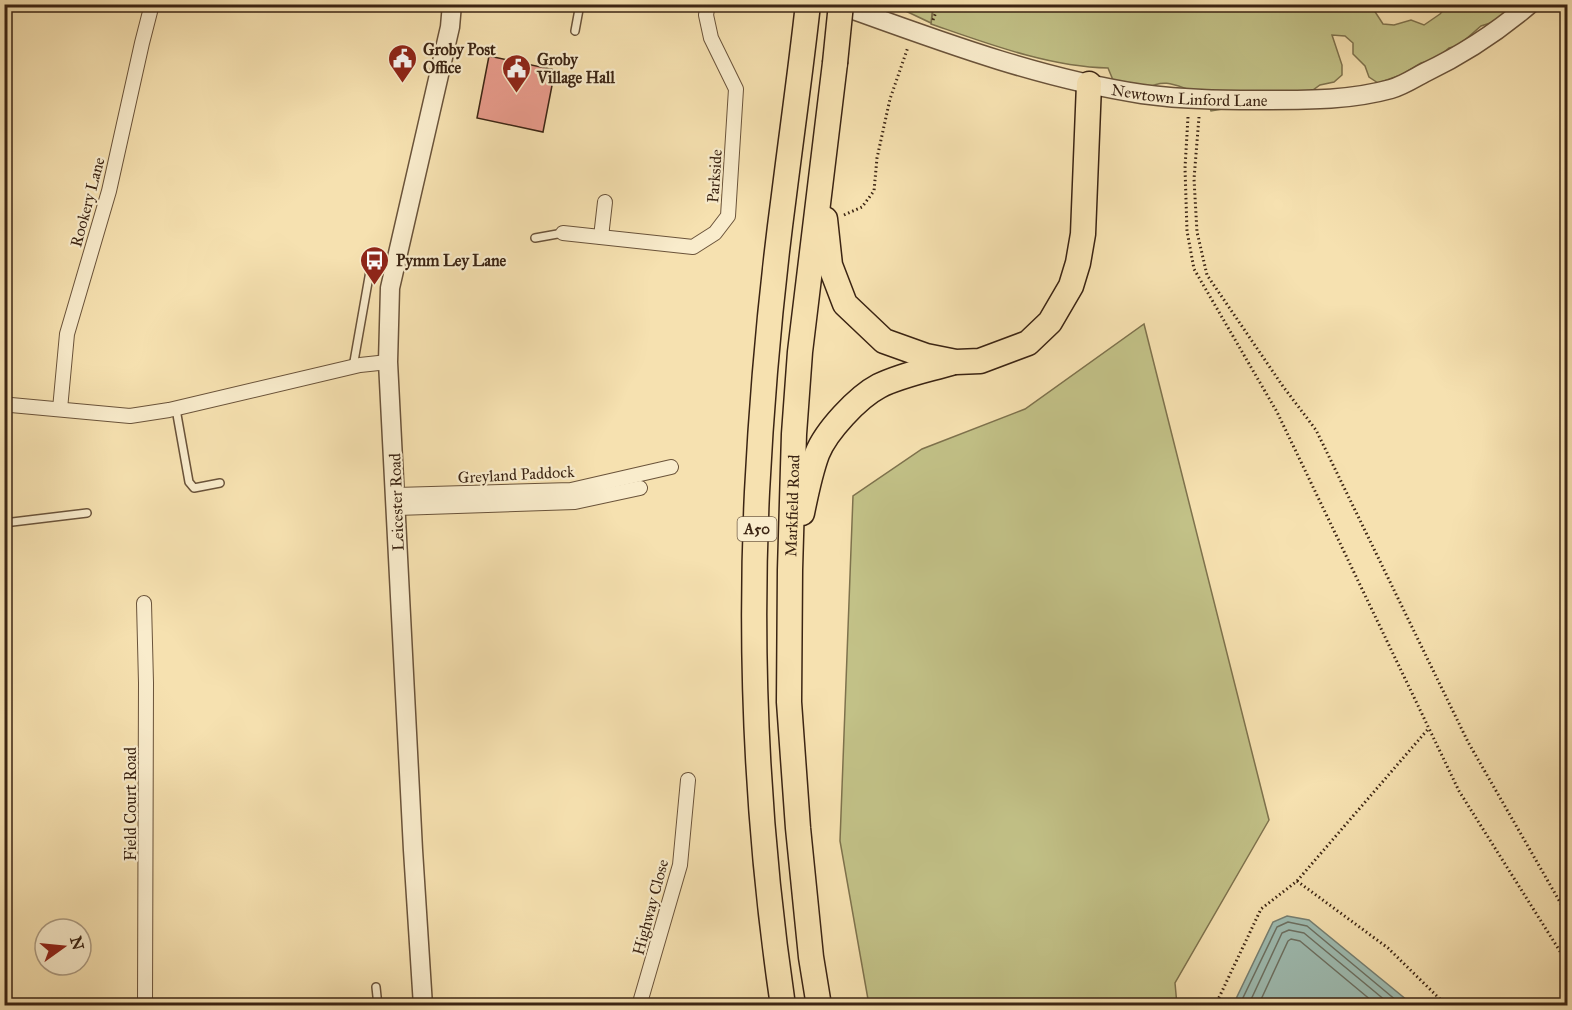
<svg xmlns="http://www.w3.org/2000/svg" width="1572" height="1010" viewBox="0 0 1572 1010" font-family="'IM FELL Great Primer',serif">
<style>
.green{fill:#c2c187;stroke:#7e724d;stroke-width:1.5}
.water{fill:#9ebcb2;stroke:#767f72;stroke-width:1.5}
.lines{fill:none;stroke-linecap:round;stroke-linejoin:round}
.shore{stroke:#6c7062;stroke-width:1.5}
.building{fill:#e99b8c;stroke:#3b2413;stroke-width:1.5}
.service-casing{stroke:#6a533a;stroke-width:10}
.minor-casing{stroke:#6a533a;stroke-width:16}
.tertiary-casing{stroke:#6a533a;stroke-width:21}
.trunk-casing{stroke:#3b2413;stroke-width:27}
.path{stroke:#3b2413;stroke-width:3;stroke-dasharray:1.5 3;stroke-linecap:butt}
.service{stroke:#f9eccc;stroke-width:7}
.minor{stroke:#f9eccc;stroke-width:14}
.tertiary{stroke:#f9eccc;stroke-width:18}
.trunk{stroke:#f6e1b0;stroke-width:24}
.trunk-bridge-casing{stroke:#3b2413;stroke-width:27;stroke-linecap:butt}
.trunk-bridge{stroke:#f6e1b0;stroke-width:24}
.labels{text-anchor:middle;stroke-width:4.5;stroke-linejoin:round;paint-order:stroke}
.shield{fill:#f9eccc;stroke:#74604a;stroke-width:1.5}
.shield-label{font-size:15px;font-weight:bold;fill:#3b2413}
.poi-label{font-size:16px;font-weight:bold;fill:#3b2413;stroke:#f9eccc;text-anchor:start}
.street-label{font-size:16px;fill:#3b2413;stroke:#f9eccc}
</style>
<rect width="100%" height="100%" fill="#f6e1b0"/>
<filter id="stains"><feTurbulence type="fractalNoise" baseFrequency=".00333" numOctaves="4"/><feColorMatrix values="0 0 0 0 .2 0 0 0 0 .09 0 0 0 0 .02 0 0 0 .5 -.17"/></filter>
<radialGradient id="worn" r=".72"><stop offset=".6" stop-color="#630" stop-opacity="0"/><stop offset="1" stop-color="#630" stop-opacity=".3"/></radialGradient>
<g class="green">
<path d="M934 4H1370L1383 24 1394 25 1411 20 1424 25 1440 14 1448 5H1520L1503 19 1481 26 1458 46 1449 48 1436 59 1421 63 1401 75 1378 83 1369 77 1365 66 1353 54V43L1345 36 1332 35 1342 65V75L1334 82 1320 85 1306 95 1211 111 1204 93C1184 92 1169 75 1148 88L1113 80 1108 68C1049 67 986 43 931 24Z"/>
<polygon points="893,5 933,5 931,23"/>
<polygon points="1144,324 1269,820 1175,983 1177,1005 869,1005 840,841 853,496 922,449 1025,409"/>
</g>
<polygon class="water" points="1287,916 1309,920 1413,1005 1233,1005 1273,922"/>
<g class="lines">
<g class="shore">
<polyline points="1239,1006 1277,927 1288,922 1307,926 1403,1006"/>
<polyline points="1248,1006 1282,933 1289,930 1304,933 1392,1006"/>
<polyline points="1258,1006 1288,941 1291,939 1300,941 1378,1006"/>
</g>
</g>
<polygon class="building" points="489,56 555,70 543,132 477,118"/>
<g class="lines">
<defs>
<g id="service">
<polyline points="575,31 580,4"/>
<polyline points="535,238 563,233"/>
<polyline points="353,367 370,271"/>
<polyline points="176,409 189,482 194,488 220,483"/>
<polyline points="4,523 87,513"/>
<polyline points="376,987 378,1006"/>
</g>
<g id="minor">
<polyline points="563,233 693,247 715,233 728,216 736,89 711,38 706,15 708,4"/>
<polyline points="601,237 605,202"/>
<polyline points="4,406 11,405 130,416 169,410 360,365 388,362"/>
<polyline points="60,409 67,334 109,191 142,43 152,4"/>
<polyline points="396,495 571,490 671,467"/>
<polyline points="397,508 575,502 640,488"/>
<polyline points="144,603 146,683 145,1006"/>
<polyline points="639,1006 680,865 688,780"/>
</g>
<g id="tertiary">
<path id="s1" d="M837 4C937 40 1037 78 1142 94 1185 100 1227 100 1269 100 1311 100 1351 100 1391 89 1402 86 1413 79 1424 73 1464 54 1496 33 1530 4"/>
<polyline points="423,1006 413,850 388,362 390,288 450,27 452,4"/>
</g>
<g id="trunk">
<polyline points="825,219 830,265 845,304 884,341 926,356 956,362 980,361 1028,343 1050,322 1071,286 1078,263 1083,234 1089,84"/>
<path d="M802 513C806 493 810 473 817 454 826 431 858 397 879 386 901 375 927 370 951 363"/>
<path d="M783 1006C758 836 749 663 757 492 762 393 771 293 784 195 792 131 801 68 808 4"/>
<path id="s2" d="M819 1006 811 957 798 828 789 702 790 570 794 434 800 352 835 63"/>
</g>
</defs>
<use href="#service" class="service-casing"/>
<use href="#minor" class="minor-casing"/>
<use href="#tertiary" class="tertiary-casing"/>
<use href="#trunk" class="trunk-casing"/>
<g class="path">
<polyline points="933,20 939,4"/>
<polyline points="1188,117 1185,168 1187,231 1194,269 1277,412 1459,791 1568,964"/>
<polyline points="1199,117 1194,179 1197,232 1207,275 1282,385 1316,430 1468,742 1568,916"/>
<polyline points="844,215 862,207 874,191 877,158 890,99 908,47"/>
<polyline points="1297,881 1388,948 1447,1006"/>
<polyline points="1215,1006 1261,909 1297,881 1429,728"/>
</g>
<use href="#service" class="service"/>
<use href="#minor" class="minor"/>
<use href="#tertiary" class="tertiary"/>
<use href="#trunk" class="trunk"/>
<defs>
<polyline id="trunk-bridge" points="835,63 841,4"/>
</defs>
<use href="#trunk-bridge" class="trunk-bridge-casing"/>
<use href="#trunk-bridge" class="trunk-bridge"/>
</g>
<defs>
<symbol id="civic-pin" viewBox="-11 -11 22 30"><path d="M0 17L-7.5 6A9.5 9.5 0 1 1 7.5 6Z" fill="#8f2418" stroke="#f9eccc"/><path d="M-.6-6.5H3V-4.5H.6V-3L4-1V1h2V6H-6V1h2V-1L-.6-3ZM-1.2 2.5V6h2.4V2.5Z" fill="#fff"/></symbol>
<symbol id="bus-pin" viewBox="-11 -11 22 30"><path d="M0 17L-7.5 6A9.5 9.5 0 1 1 7.5 6Z" fill="#8f2418" stroke="#f9eccc"/><path d="M-5-6H5V4H4V6H2V4H-2V6H-4V4H-5ZM-3.5-4V0h7V-4ZM-3.5 1.2v1.5H-2V1.2ZM2 1.2v1.5H3.5V1.2Z" fill="#fff"/></symbol>
</defs>
<g fill-rule="evenodd">
<use href="#civic-pin" x="386" y="42" width="33" height="45"/>
<use href="#civic-pin" x="500" y="52" width="33" height="45"/>
<use href="#bus-pin" x="358" y="244" width="33" height="45"/>
</g>
<g class="labels">
<rect class="shield" x="737.5" y="517" width="39" height="24" rx="4.5"/>
<g class="shield-label">
<text x="757" y="534">A50</text>
</g>
<g class="poi-label">
<text x="423" y="55">Groby Post<tspan x="423" dy="18">Office</tspan></text>
<text x="537" y="65">Groby<tspan x="537" dy="18">Village Hall</tspan></text>
<text x="396" y="266">Pymm Ley Lane</text>
</g>
<g class="street-label">
<text dy="6" stroke="none"><textPath href="#s1" startOffset="366">Newtown Linford Lane</textPath></text>
<text transform="translate(714 176) rotate(-86)" y="6">Parkside</text>
<text transform="translate(87 202) rotate(-75)" y="6">Rookery Lane</text>
<text transform="translate(516 474) rotate(-3)" y="6">Greyland Paddock</text>
<text transform="translate(396 502) rotate(-92)" y="6">Leicester Road</text>
<text dy="6" stroke="none"><textPath href="#s2" startOffset="502">Markfield Road</textPath></text>
<text transform="translate(130 804) rotate(-90)" y="6">Field Court Road</text>
<text transform="translate(650 907) rotate(-75)" y="6">Highway Close</text>
</g>
</g>
<rect width="1572" height="1010" fill="none" stroke="#f6e1b0" stroke-width="24"/>
<rect x="6" y="6" width="1560" height="998" fill="none" stroke="#3b2413" stroke-width="3"/>
<rect x="12" y="12" width="1548" height="986" fill="none" stroke="#3b2413" stroke-width="1.5"/>
<g transform="translate(63 947) rotate(75)"><circle r="28" fill="#f9eccc" stroke="#ad9c82" stroke-width="1.5"/>
<path d="M0-4.5L10 22L0 15L-10 22Z" fill="#8f2418"/>
<text y="-9" font-size="16" font-weight="bold" text-anchor="middle" fill="#3b2413">N</text>
</g>
<rect width="100%" height="100%" filter="url(#stains)"/>
<rect width="100%" height="100%" fill="url(#worn)"/>
</svg>
